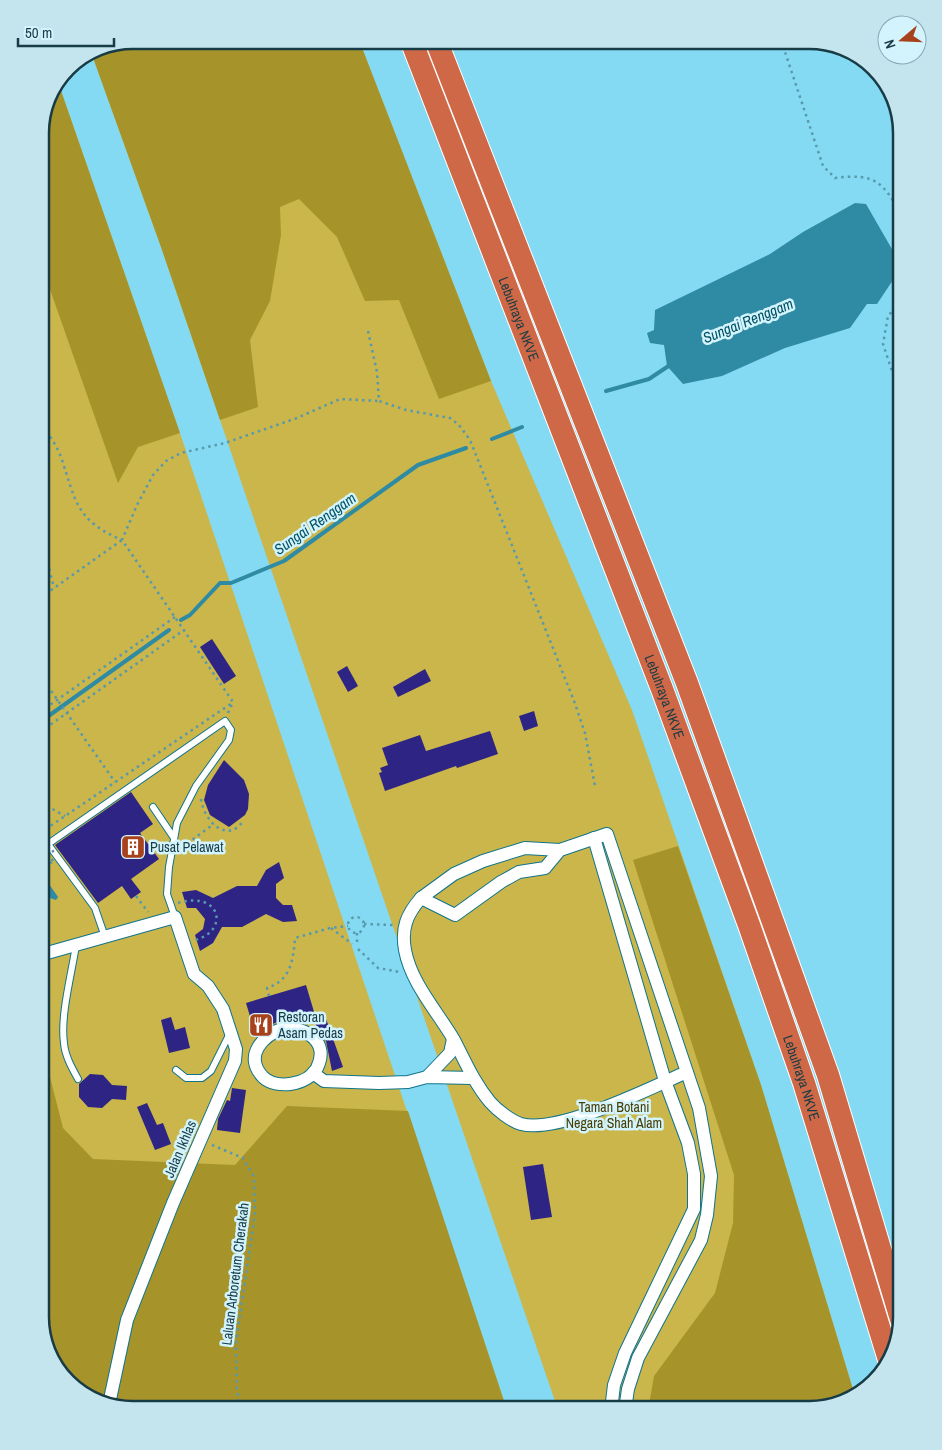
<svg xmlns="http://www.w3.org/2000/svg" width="942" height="1450" viewBox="0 0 942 1450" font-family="'Archivo Narrow',sans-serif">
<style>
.green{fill:#cab64b}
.forest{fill:#a6942b}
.water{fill:#2e8ba3}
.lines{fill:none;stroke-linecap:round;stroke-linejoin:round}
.stream{stroke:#2e8ba3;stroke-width:4}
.building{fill:#2d2484}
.service-casing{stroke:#11748b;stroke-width:8}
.minor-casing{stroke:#11748b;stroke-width:14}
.motorway-casing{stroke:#fff;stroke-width:24}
.path{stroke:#5899ac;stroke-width:2.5;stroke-dasharray:2.5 4;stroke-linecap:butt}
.service{stroke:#fff;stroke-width:6}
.minor{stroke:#fff;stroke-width:12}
.motorway{stroke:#cf6846;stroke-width:22}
.path-bridge{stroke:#5899ac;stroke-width:2.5;stroke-dasharray:2.5 4;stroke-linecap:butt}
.labels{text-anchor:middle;stroke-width:5;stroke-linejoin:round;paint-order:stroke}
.street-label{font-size:14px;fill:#183c46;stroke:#d3f3fd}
.poi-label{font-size:14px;fill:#183c46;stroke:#d3f3fd;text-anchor:start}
.park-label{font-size:14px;fill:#483e04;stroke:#d3f3fd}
.water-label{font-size:15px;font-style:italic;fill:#005162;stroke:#d3f3fd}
.rim{fill:none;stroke:#183c46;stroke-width:2.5}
</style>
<rect width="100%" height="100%" fill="#85daf3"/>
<g class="green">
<polygon points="133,40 359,40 491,381 632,710 761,1085 855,1396 850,1400 809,1410 558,1410 161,247 91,52 98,47"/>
<polygon points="59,85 180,433 507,1410 127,1410 82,1394 50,1358 40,1317 40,127"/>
</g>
<g class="forest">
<polygon points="133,40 359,40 491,381 439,399 399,300 365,301 337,237 299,199 280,207 281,235 270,301 250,340 258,407 220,420 161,247 91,52 98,47"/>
<polygon points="59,85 180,433 138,447 118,483 40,261 40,127"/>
<polygon points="678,846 761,1085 855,1396 850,1400 809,1410 648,1410 654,1376 715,1293 733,1223 734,1175 633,860"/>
<polygon points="49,1073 63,1128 93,1159 235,1165 287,1106 408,1111 507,1410 127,1410 82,1394 50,1358 40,1317 40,1076"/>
</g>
<g class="water">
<polygon points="855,203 866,204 900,263 899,271 877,304 867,304 850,328 785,348 722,376 683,384 667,366 664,345 650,343 647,333 654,330 655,310 770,254 803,232"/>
<polygon points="40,861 48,873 49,884 58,897 56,900 40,895"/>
</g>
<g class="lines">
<g class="stream">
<polyline points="606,391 649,379 670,365"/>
<polyline points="492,439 522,427"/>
<polyline points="181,620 190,615 220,583 231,583 284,561 418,465 466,448"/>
<polyline points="40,722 169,630"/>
</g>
</g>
<g class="building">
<polygon points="212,639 236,676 224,684 200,647"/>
<polygon points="347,666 358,686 348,692 337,672"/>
<polygon points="425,669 431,681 398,697 393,687"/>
<polygon points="534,711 538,726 524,731 519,716"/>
<polygon points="490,731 498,754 457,768 456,766 385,791 379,773 382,772 380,768 388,765 382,748 420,735 426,751"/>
<polygon points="224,760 244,780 249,794 248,809 245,815 229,827 210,815 204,800 208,785"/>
<polygon points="131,792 153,824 140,833 159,859 131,879 141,892 131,899 122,886 98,903 55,845"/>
<polygon points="279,862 284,878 276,884 276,898 283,905 292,905 297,921 283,922 266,914 242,927 222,927 213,943 200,951 195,935 203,929 205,919 196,908 187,908 182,892 196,890 213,898 237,886 257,886 266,870"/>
<polygon points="306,985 315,1015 295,1021 281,1020 255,1033 246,1003"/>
<polygon points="325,1016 343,1067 332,1071 326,1041 318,1031 314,1019"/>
<polygon points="171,1017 175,1030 185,1027 190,1048 169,1053 161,1020"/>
<polygon points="90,1074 103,1075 112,1085 127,1086 126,1100 112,1099 102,1108 88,1107 79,1097 79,1084"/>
<polygon points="232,1088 246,1090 240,1133 217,1130 218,1119 227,1100 230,1101"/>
<polygon points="147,1103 157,1125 163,1123 171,1144 155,1150 137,1107"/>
<polygon points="543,1164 552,1217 531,1220 523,1167"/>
</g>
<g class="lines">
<defs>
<g id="service">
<polyline points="153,807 174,838"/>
<polyline points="105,937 95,908 48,844 225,721 231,730 229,740 196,786 177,823 169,867 167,894 175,917"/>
<path d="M76 945C72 972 60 1016 64 1043 65 1056 72 1068 78 1079"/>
<polyline points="176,1070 186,1078 202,1078 211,1071 230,1033"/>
</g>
<g id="minor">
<polyline points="594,838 665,1081 688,1143 694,1174 694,1209 625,1353 614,1385 611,1410"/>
<polyline points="421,898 454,874 483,861 525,848 560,850"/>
<polyline points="40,955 175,917 194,974 208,986 223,1009 236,1049 235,1061 173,1203 127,1320 109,1404"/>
<path d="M284 1028C306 1027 330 1042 317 1068 308 1085 276 1090 263 1077 243 1056 263 1035 284 1028Z"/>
<polyline points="313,1073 324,1081 379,1083 408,1082 427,1077 473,1078"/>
<polyline points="427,1077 450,1053 453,1039"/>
<path d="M625 1410 628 1389 638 1358 701 1240 707 1215 711 1176 699 1108 607 834 560 850 545 868 519 872 501 882 455 915 421 898C407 914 401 928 405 950 411 983 437 1011 454 1040 465 1061 474 1083 490 1102 497 1110 511 1121 521 1124 559 1134 650 1088 687 1072"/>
</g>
<g id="motorway">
<path id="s1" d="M411 40 662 689 749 925 804 1083 890 1363"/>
<polyline points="436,40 687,683 828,1075 901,1319"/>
</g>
</defs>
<use href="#service" class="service-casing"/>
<use href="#minor" class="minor-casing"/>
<use href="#motorway" class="motorway-casing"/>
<g class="path">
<path d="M781 40 823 166 835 178C876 173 883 182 902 216"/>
<polyline points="368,331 377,372 379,401 406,410 450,418 459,425 470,440 574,701 585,733 595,786"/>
<polyline points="902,401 883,344 888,316 902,300"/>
<path d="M40 420C47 432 56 444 61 457 76 501 75 520 122 540"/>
<polyline points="40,531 54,588"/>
<polyline points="40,598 122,540"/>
<polyline points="40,675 115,782"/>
<polyline points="40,712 175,617"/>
<polyline points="228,713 233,702 122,540 137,505 153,475 166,461 181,453 225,443 297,418 340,399 379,401"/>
<polyline points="40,732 184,630"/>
<polyline points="40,789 44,791 47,806 65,816"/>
<path d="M201 799C203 814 216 835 234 830L243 822"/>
<polyline points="40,833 232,703"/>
<polyline points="182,847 214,824"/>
<polyline points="40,865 43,869"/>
<polyline points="40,871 52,862"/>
<polyline points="136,896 148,912"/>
<path d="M178 903C221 890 230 931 195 940"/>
<polyline points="40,911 46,942"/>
<circle cx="356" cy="925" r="8"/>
<polyline points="364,924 393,925"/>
<polyline points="331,928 352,944"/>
<polyline points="357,942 357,932"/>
<polyline points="358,949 378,968 400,972"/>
<path d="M269 996 267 988C291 980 293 961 295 938L330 928 348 926"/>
<polyline points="212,1145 243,1158 254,1177 255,1213 236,1343 237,1392 241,1410"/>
</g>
<use href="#service" class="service"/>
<use href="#minor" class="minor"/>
<use href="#motorway" class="motorway"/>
<polyline class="path-bridge" points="53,861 48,854 57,849"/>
</g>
<defs>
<symbol id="building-square" viewBox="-11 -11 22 22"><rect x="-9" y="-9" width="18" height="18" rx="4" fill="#a8421c" stroke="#d3f3fd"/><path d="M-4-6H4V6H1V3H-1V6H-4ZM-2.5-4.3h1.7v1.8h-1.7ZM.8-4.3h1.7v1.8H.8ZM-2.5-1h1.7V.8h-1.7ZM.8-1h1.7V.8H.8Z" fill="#fff"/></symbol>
<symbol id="restaurant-square" viewBox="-11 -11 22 22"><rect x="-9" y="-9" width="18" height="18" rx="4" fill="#a8421c" stroke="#d3f3fd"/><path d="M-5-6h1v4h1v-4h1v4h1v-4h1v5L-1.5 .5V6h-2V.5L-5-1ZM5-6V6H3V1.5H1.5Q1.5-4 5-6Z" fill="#fff"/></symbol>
</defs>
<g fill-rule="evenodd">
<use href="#building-square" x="119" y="833" width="28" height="28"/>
<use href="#restaurant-square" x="247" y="1011" width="28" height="28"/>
</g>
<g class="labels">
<g class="street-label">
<text dy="5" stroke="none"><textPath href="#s1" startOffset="299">Lebuhraya NKVE</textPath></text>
<text dy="5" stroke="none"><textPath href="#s1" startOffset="704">Lebuhraya NKVE</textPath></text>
<text dy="5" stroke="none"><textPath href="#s1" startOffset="1109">Lebuhraya NKVE</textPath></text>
<text transform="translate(180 1149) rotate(-67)" y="5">Jalan Ikhlas</text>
<text transform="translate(235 1274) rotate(-83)" y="5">Laluan Arboretum Cherakah</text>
</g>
<g class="poi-label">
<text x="150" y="852">Pusat Pelawat</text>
<text x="278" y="1022">Restoran<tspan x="278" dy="16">Asam Pedas</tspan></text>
</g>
<g class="park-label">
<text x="614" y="1112">Taman Botani<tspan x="614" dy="16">Negara Shah Alam</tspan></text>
</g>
<g class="water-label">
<text transform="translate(748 321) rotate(-22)" y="5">Sungai Renggam</text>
<text transform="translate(315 524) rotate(-35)" y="5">Sungai Renggam</text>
</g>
</g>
<path d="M0 0H942V1450H0ZM133 49H809A84 84 0 0 1 893 133V1317A84 84 0 0 1 809 1401H133A84 84 0 0 1 49 1317V133A84 84 0 0 1 133 49Z" fill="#c4e4ee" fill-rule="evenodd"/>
<path class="rim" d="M133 49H809A84 84 0 0 1 893 133V1317A84 84 0 0 1 809 1401H133A84 84 0 0 1 49 1317V133A84 84 0 0 1 133 49Z"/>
<g transform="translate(902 40) rotate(251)"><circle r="24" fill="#d3f3fd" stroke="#88aab4"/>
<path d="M0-4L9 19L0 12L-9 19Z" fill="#a8421c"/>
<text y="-8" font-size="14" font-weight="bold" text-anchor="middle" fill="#183c46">N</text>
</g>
<path d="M18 38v8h96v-8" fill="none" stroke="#183c46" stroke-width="2.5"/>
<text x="25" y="38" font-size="15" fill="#183c46" stroke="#d3f3fd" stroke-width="4" paint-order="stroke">50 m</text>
</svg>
